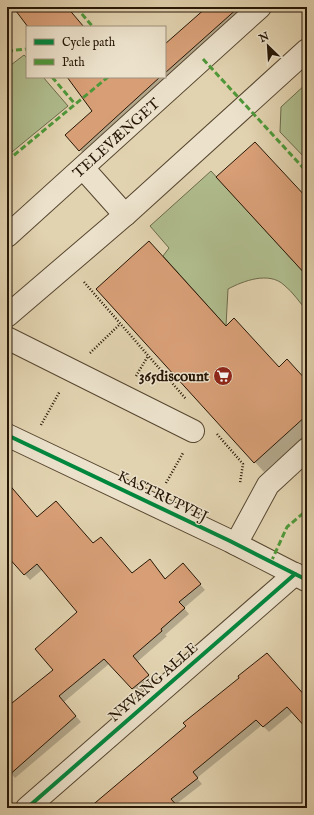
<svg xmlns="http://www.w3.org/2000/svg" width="314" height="815" viewBox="0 0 314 815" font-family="'IM FELL English',serif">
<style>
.green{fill:#b0bd8e;stroke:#6c6a4a}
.shadow{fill:#0003}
.building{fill:#d89f77;stroke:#271706}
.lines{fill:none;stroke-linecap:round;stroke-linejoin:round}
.minor-casing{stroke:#564630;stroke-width:24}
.path{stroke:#271706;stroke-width:2.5;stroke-dasharray:1 2;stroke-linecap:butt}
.minor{stroke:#ece2cc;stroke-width:22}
.quiet{stroke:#4e993a;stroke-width:3;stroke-dasharray:6 3;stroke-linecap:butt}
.cycleway-casing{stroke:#ece2cc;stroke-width:6}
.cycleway{stroke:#00873e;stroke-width:4}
.labels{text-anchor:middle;stroke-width:3;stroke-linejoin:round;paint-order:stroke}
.street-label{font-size:15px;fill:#271706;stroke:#ece2cc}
.poi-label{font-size:15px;font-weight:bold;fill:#271706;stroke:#ece2cc;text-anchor:end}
</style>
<rect width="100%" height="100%" fill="#e2d3b0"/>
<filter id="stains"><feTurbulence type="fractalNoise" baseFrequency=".005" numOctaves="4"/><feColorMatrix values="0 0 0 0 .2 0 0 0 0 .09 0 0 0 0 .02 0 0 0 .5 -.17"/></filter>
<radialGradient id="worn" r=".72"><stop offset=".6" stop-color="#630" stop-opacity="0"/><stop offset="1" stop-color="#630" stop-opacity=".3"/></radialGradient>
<g class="green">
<polygon points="24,55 27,58 27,77 43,77 68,106 7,156 7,68"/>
<polygon points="307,83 307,160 280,132 281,107"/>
<path d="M211 171 307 276V311C300 303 293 292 284 285 269 271 243 281 228 289L226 326 163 256 169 248 150 226Z"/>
</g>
<g class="shadow">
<polygon points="208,7 260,7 90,160 66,136 94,111 68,77 165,77 165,46"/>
<polygon points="149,242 227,327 279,368 307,381 307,434 264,472 97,289"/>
<polygon points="7,483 38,518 94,544 132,574 155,566 166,579 188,570 205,590 184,608 189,614 165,635 167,636 137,662 153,681 138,694 110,663 64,702 81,722 15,778 7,769 7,708 54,670 79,612 43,569 30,580 7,555"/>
<polygon points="307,699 307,728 293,712 269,732 262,725 197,778 202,784 175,805 178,808 95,808 187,726"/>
</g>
<g class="building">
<polygon points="13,7 67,7 84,27 28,27"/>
<polygon points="207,7 239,7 165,73 165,44"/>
<polygon points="67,77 160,77 79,151 65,135 92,111"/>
<polygon points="255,142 307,198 307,276 216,177"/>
<polygon points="149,241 226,326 234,318 279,367 287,359 307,381 307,415 254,463 96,289"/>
<polygon points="7,482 37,517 56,501 93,543 101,537 132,573 150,559 165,579 183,563 201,584 179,602 185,608 161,629 162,631 133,656 149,675 132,689 104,659 59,696 76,716 7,777 7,707 53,670 35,649 77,612 37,564 24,575 7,556"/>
<polygon points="267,653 307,698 307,729 287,707 263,727 256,720 193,772 198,778 171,799 179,808 89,808 186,726 183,723 239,678 238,676"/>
</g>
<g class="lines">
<defs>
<g id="minor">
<polyline points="83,168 125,215"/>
<polyline points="7,236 260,7"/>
<polyline points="7,316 125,215 307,50"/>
<polyline points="7,338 193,431"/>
<polyline points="7,435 230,541 306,580"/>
<polyline points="236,544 268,485 307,449"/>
<polyline points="27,808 295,574"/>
</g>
</defs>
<use href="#minor" class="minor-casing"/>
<g class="path">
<polyline points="84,282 186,399"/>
<polyline points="90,353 120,324"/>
<polyline points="136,376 148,356"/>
<polyline points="41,425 60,391"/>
<polyline points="217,434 243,464 240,483"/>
<polyline points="166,483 183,453"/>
</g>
<use href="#minor" class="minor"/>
<g class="quiet">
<polyline points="76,7 93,27"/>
<polyline points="7,51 27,49"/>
<polyline points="203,59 307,172"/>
<polyline points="52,77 75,104"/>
<polyline points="7,161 108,77"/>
<polyline points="271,562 287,527 307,510"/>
</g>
<defs>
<g id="cycleway">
<polyline points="7,435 230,541 307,580"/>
<polyline points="27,808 295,574"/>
</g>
</defs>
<use href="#cycleway" class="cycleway-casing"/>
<use href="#cycleway" class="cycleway"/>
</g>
<defs>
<symbol id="supermarket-disc" viewBox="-11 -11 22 22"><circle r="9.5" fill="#8f2418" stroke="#ece2cc"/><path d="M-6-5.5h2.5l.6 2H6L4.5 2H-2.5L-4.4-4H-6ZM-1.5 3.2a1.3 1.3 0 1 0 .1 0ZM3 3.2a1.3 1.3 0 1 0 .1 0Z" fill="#fff"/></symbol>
</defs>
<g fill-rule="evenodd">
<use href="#supermarket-disc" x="212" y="365" width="22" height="22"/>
</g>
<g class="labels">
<g class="street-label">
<text transform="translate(116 138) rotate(-42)" y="5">TELEVÆNGET</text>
<text transform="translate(163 496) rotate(26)" y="5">KASTRUPVEJ</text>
<text transform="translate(153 682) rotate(-41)" y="5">NYVANG ALLE</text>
</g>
<g class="poi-label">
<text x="209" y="381">365discount</text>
</g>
</g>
<rect width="314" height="815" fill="none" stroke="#e2d3b0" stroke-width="24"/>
<rect x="8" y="8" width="298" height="799" fill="none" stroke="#271706" stroke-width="2"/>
<rect x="12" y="12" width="290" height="791" fill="none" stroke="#271706"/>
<rect x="26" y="26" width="140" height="52" fill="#ece2cc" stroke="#9d917d"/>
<rect x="34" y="39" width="20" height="6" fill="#00873e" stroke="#9d917d"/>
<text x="62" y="46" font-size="12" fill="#271706">Cycle path</text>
<rect x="34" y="59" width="20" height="6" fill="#4e993a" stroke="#9d917d"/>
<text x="62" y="66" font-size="12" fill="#271706">Path</text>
<g transform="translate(268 46) rotate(335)" stroke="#ece2cc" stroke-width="3" paint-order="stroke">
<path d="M0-3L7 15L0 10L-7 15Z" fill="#271706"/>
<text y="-6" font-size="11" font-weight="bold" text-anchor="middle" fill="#271706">N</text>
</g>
<rect width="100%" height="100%" filter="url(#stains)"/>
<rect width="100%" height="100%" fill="url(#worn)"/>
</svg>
